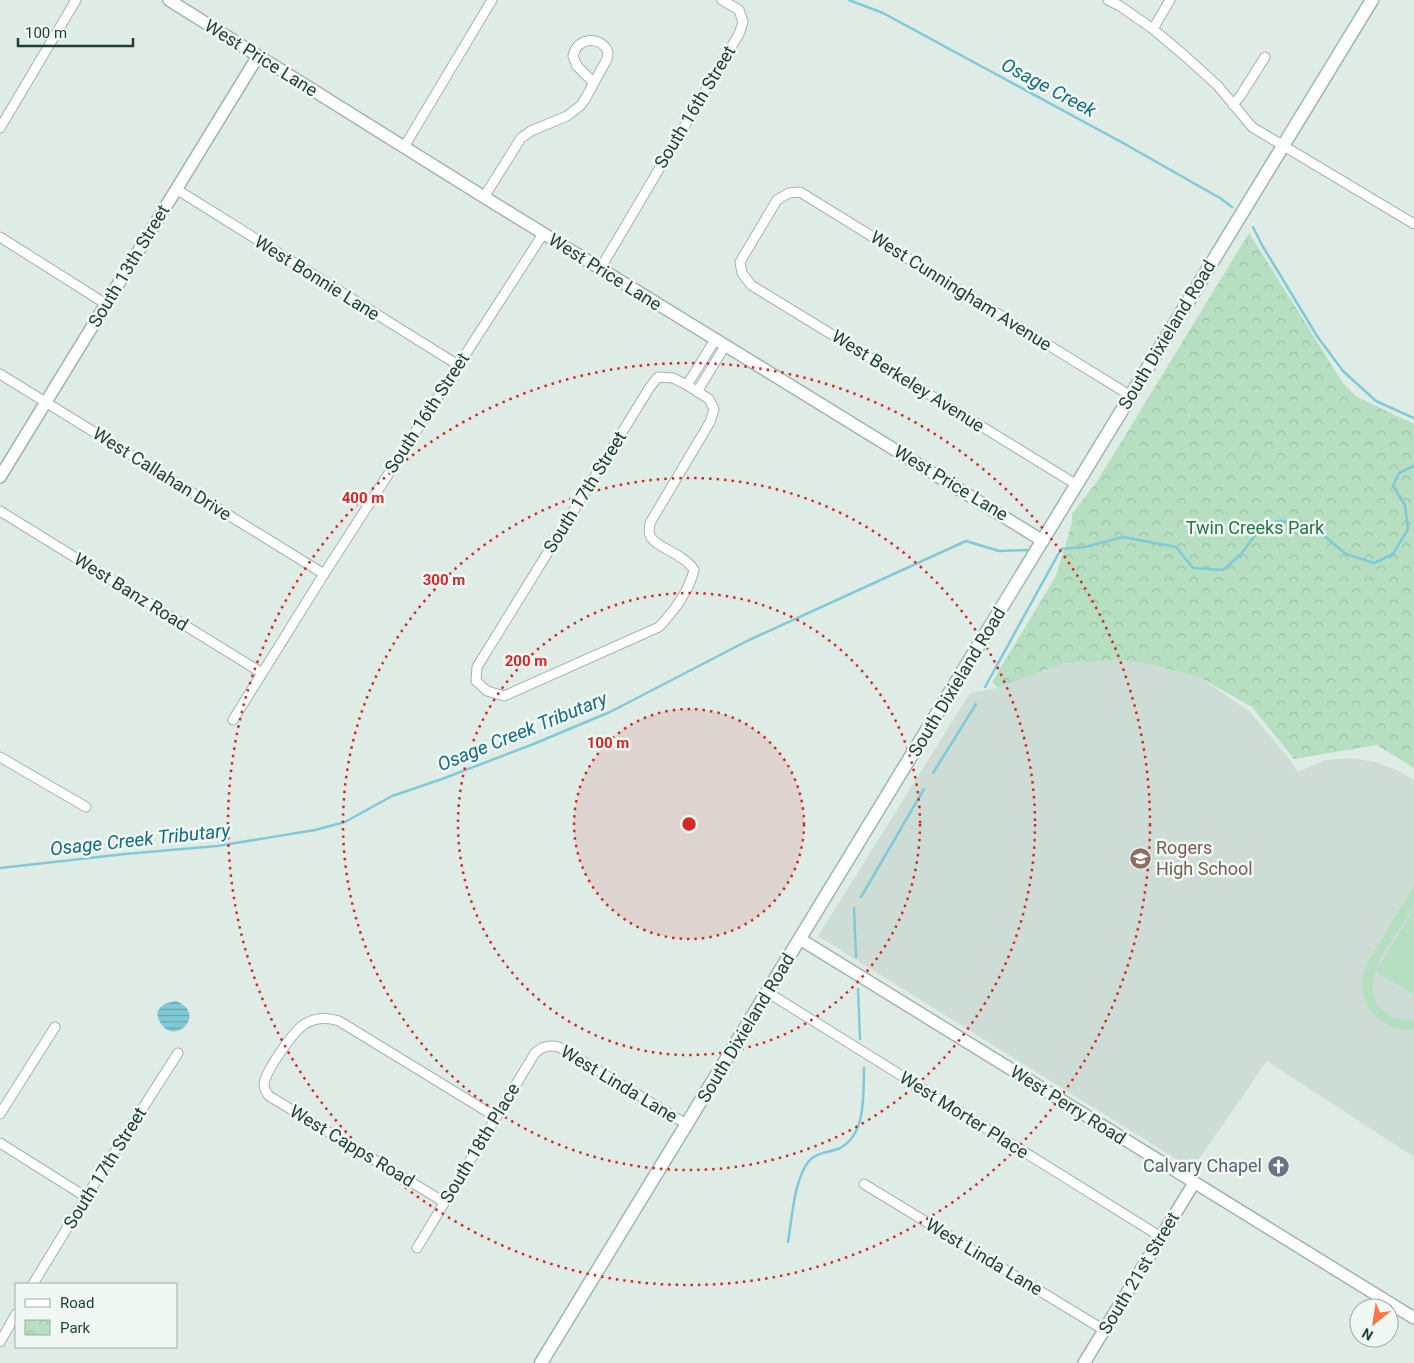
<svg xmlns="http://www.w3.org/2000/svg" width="1414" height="1363" viewBox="0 0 1414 1363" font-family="Roboto,sans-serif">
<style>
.built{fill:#cddcd5}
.park{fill:url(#park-crowns)}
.pitch{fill:#b6dfc1}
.water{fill:url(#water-rules)}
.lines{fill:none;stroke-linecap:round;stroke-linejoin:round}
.stream{stroke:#81c9d6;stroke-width:2.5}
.minor-casing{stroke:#a2b4ad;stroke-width:11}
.tertiary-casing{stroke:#a2b4ad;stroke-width:14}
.secondary-casing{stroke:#9db8af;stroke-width:15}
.minor{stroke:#fff;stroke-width:9}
.tertiary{stroke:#fff;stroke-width:11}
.secondary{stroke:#fff;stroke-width:12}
.ring{fill:none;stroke:#d62828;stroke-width:2.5;stroke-dasharray:2.5 5}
.labels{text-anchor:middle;stroke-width:5;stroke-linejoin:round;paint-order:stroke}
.street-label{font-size:18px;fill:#1f3d35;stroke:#f0f8f4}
.park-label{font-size:18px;fill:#257745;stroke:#f0f8f4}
.education-label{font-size:18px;fill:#785e54;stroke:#f0f8f4;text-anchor:start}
.worship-label{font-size:18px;fill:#5b616d;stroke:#f0f8f4;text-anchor:end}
.water-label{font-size:19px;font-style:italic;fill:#146c7e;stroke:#f0f8f4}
.centre{fill:#d62828;stroke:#f0f8f4;stroke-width:2.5}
.ring-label{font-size:15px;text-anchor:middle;font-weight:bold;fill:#d62828;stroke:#f0f8f4;stroke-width:5;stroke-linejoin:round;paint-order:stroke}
</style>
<defs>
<pattern id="park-crowns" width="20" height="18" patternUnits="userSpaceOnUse" patternTransform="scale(1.25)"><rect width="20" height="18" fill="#b6dfc1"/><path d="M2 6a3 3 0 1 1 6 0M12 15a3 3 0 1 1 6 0" fill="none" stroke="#9cc0a6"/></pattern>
<pattern id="water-rules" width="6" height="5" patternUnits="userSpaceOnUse" patternTransform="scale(1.25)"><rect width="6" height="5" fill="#81c9d6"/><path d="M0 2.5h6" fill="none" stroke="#69a4ae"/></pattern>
</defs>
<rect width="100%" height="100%" fill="#dfece6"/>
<polygon class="built" points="1116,660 1153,665 1201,678 1250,712 1287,756 1298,772 1325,760 1349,758 1376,762 1399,771 1414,780 1414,1157 1267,1061 1192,1169 818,936 970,693 998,688 1061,664"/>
<polygon class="park" points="1249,233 1343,383 1357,397 1414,424 1414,768 1377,745 1294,759 1252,707 1201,678 1153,665 1116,660 1061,664 998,688 992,682 1056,576 1072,523 1072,514 1098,480"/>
<g class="pitch">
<path d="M1414 885C1414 891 1414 899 1414 905 1413 909 1408 914 1406 918 1392 942 1358 979 1380 1007 1388 1018 1401 1021 1414 1020V1030C1377 1033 1350 996 1368 962Z"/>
<polygon points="1414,909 1414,995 1376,971"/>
</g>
<path class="water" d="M176 1001C207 1013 177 1045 162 1025 159 1022 158 1017 157 1013 161 1004 166 1003 176 1001Z"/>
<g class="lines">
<g class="stream">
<polyline points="849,0 883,13 1123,143 1220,198 1232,207"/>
<polyline points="1253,227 1262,245 1317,336 1343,371 1376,401 1414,418"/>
<polyline points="985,687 1061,549 1085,547 1123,537 1176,547 1193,568 1223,570 1241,554 1257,533 1277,521 1299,521 1311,525 1346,554 1374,563 1393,554 1408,529 1405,505 1393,486 1399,473 1414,466"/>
<polyline points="933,773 976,704"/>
<polyline points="0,868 125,854 217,846 315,830 345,822 392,796 442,779 531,745 610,712 749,640 966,541 999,551 1028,550"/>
<polyline points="861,897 924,789"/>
<polyline points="854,908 856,957"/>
<polyline points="858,989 860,1039"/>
<path d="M788 1242C792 1219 794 1179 809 1161 817 1152 829 1153 840 1148 867 1134 863 1093 864 1068"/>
</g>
<defs>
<g id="minor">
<polyline points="1108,0 1120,6 1153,29 1185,56 1218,86 1252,127 1414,224"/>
<polyline points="1153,29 1170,0"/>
<polyline points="1233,105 1241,95 1265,57"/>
<polyline points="0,128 76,0"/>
<polyline points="404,147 492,0"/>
<polyline points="176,189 458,365"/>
<path d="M484 197 521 138 531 131 567 116 580 106 584 101 607 59 608 52C601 35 577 37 573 56L577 66 594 83"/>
<polyline points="0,237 106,304"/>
<polyline points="600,269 739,34 743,22 739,10 722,0"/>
<polyline points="0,374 324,574"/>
<path d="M658 377 673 378 687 385 709 399 714 409 710 422 650 523C650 527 648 531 650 535 653 547 684 553 694 570 689 591 674 611 659 627L504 696 487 691 476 681 477 667 650 387Z"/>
<polyline points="687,385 715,340"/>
<polyline points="697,392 725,346"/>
<polyline points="1077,485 751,285 742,273 740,262 777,200 789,193 800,192 1131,396"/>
<polyline points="0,511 262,673"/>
<polyline points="233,720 324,574 543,234"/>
<polyline points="0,757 86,807"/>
<polyline points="767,992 1161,1237"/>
<polyline points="0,1114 55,1027"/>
<polyline points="0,1143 86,1197"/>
<polyline points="864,1184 1104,1330"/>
<path d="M444 1202 269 1096C267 1093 264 1090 264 1085 264 1073 294 1030 305 1024 316 1017 327 1017 339 1021L496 1117"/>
<path d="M417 1248 535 1053C543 1046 549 1045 559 1047L688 1125"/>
<polyline points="33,1284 86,1197 178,1053"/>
<polyline points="0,1342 16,1314"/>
</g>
<g id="tertiary">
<polyline points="169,0 484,197 1043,541"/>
<polyline points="0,477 258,56"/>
<polyline points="800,939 1414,1318"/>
<polyline points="1084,1363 1194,1183"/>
</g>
<polyline id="secondary" points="541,1363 1372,0"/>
</defs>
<use href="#minor" class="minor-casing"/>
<use href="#tertiary" class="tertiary-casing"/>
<use href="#secondary" class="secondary-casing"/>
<use href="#minor" class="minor"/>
<use href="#tertiary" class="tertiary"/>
<use href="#secondary" class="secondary"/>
</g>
<circle cx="689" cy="824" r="115" fill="#d62828" fill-opacity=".12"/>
<g class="ring">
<circle cx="689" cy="824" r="115"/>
<circle cx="689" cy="824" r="231"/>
<circle cx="689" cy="824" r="346"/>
<circle cx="689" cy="824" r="461"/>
</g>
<defs>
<symbol id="school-disc" viewBox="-11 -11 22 22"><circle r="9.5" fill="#8d6e63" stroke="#f0f8f4"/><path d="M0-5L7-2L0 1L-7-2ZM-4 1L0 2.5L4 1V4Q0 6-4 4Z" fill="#fff"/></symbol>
<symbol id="church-disc" viewBox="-11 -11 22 22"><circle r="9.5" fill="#6b7280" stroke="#f0f8f4"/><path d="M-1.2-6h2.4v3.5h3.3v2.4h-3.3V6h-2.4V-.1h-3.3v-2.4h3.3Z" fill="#fff"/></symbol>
</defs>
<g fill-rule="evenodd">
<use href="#school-disc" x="1128" y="846" width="25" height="25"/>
<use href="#church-disc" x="1266" y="1154" width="25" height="25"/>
</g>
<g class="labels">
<g class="street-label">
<text transform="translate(261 58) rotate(32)" y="6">West Price Lane</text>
<text transform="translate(695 107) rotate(-59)" y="6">South 16th Street</text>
<text transform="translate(129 266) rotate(-59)" y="6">South 13th Street</text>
<text transform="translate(605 272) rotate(32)" y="6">West Price Lane</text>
<text transform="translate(317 278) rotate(32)" y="6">West Bonnie Lane</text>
<text transform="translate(961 291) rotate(32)" y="6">West Cunningham Avenue</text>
<text transform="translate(1167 335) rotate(-59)" y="6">South Dixieland Road</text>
<text transform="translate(908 381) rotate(32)" y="6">West Berkeley Avenue</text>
<text transform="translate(427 413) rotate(-57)" y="6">South 16th Street</text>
<text transform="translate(162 474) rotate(32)" y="6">West Callahan Drive</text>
<text transform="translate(951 483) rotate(31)" y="6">West Price Lane</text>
<text transform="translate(585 492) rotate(-58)" y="6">South 17th Street</text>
<text transform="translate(131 592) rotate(32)" y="6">West Banz Road</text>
<text transform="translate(957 682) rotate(-59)" y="6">South Dixieland Road</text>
<text transform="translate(746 1028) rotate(-59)" y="6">South Dixieland Road</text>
<text transform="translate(619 1084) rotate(31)" y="6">West Linda Lane</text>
<text transform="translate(1068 1105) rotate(32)" y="6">West Perry Road</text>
<text transform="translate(964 1115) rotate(32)" y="6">West Morter Place</text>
<text transform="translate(480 1143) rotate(-59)" y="6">South 18th Place</text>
<text transform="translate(352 1146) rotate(31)" y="6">West Capps Road</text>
<text transform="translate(105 1168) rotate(-58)" y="6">South 17th Street</text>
<text transform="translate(984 1257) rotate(31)" y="6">West Linda Lane</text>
<text transform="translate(1139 1273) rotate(-59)" y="6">South 21st Street</text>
</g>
<g class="park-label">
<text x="1255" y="534">Twin Creeks Park</text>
</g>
<g class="education-label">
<text x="1156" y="854">Rogers<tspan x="1156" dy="21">High School</tspan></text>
</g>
<g class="worship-label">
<text x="1262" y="1172">Calvary Chapel</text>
</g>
<g class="water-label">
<text transform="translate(1049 87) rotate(28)" y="7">Osage Creek</text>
<text transform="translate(522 731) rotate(-22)" y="7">Osage Creek Tributary</text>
<text transform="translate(140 839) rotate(-6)" y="7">Osage Creek Tributary</text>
</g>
</g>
<circle cx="689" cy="824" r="8" class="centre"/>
<g class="ring-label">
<text x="363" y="503">400 m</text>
<text x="444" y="585">300 m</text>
<text x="526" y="666">200 m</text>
<text x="608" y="748">100 m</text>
</g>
<rect x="15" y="1283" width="162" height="65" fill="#f0f8f4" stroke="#9cada8"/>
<rect x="25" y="1299" width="25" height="8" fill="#ffffff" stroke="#9cada8"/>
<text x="60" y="1308" font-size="15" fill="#1f3d35">Road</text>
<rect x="25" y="1320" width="25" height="15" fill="url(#park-crowns)" stroke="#9cada8"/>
<text x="60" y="1333" font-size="15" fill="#1f3d35">Park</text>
<g transform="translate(1374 1323) rotate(210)"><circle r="24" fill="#f0f8f4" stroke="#9cada8"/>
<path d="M0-4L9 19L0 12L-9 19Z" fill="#fe774a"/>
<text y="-8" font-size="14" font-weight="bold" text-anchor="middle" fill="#1f3d35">N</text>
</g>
<path d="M18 38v8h115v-8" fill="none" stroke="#1f3d35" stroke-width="2.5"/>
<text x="25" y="38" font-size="15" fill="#1f3d35" stroke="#f0f8f4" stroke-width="4" paint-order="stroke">100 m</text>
</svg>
